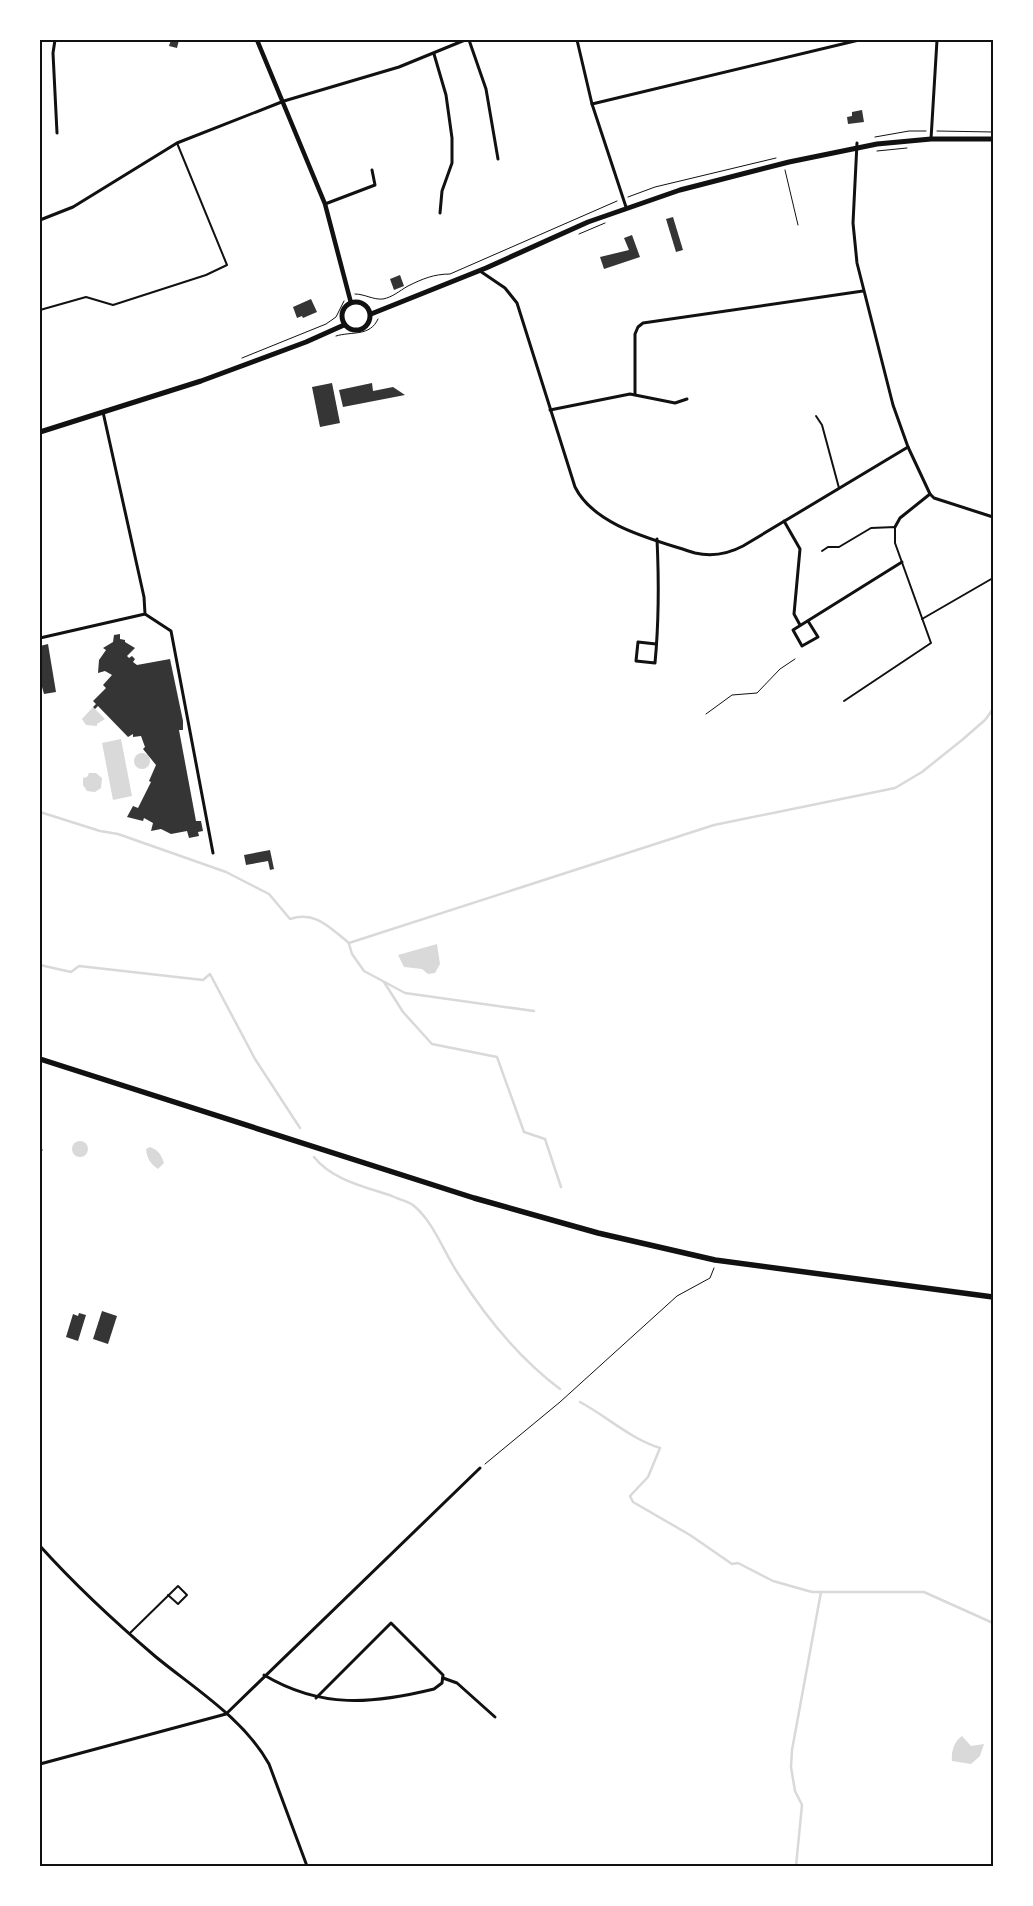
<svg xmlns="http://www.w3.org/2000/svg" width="1033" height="1906" viewBox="0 0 1033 1906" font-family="Overpass,sans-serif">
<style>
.water{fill:#d9d9d9}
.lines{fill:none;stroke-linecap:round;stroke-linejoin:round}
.stream{stroke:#d9d9d9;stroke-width:2.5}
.building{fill:#353535}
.path{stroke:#111;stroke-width:1}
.service{stroke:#111;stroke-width:2}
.minor{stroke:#111;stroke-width:3}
.tertiary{stroke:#111;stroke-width:4.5}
.secondary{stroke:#111;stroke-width:5}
.primary{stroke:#111;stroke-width:5.5}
.neatline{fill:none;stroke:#111;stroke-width:2}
</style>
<rect width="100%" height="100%" fill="#fff"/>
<g class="water">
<polygon points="93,707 105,719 97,724 97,726 86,725 82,719"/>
<polygon points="121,739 132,796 113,800 102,743"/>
<circle cx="142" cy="761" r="8"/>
<polygon points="89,773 96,773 102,778 101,788 95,792 87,791 83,785 83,778 87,777"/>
<polygon points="437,944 440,964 435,973 428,974 422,969 404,967 398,955"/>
<circle cx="80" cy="1149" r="8"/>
<path d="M150 1147C158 1150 161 1154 164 1163L158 1169C150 1164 147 1158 146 1149Z"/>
<path d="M962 1736 971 1746 984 1744 980 1756 971 1764 952 1761C951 1752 954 1741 962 1736Z"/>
</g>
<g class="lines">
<g class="stream">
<path d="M40 812 100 831 118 834 226 872 269 894 290 919C315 910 330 928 349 943L714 825 895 788 922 772 962 740 985 720 993 709"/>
<polyline points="349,944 352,954 364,971 405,993 534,1011"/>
<polyline points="40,965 71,972 79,966 203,980 210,974 255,1059 300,1128"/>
<polyline points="384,982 403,1012 432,1044 497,1057 524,1132 545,1139 561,1187"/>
<path d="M314 1157C332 1180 366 1187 392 1196 398 1199 407 1201 413 1205 434 1222 444 1253 459 1275 487 1319 519 1358 560 1389"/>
<path d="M580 1402C608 1417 629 1438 660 1448L648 1477 630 1496 633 1502 690 1535 732 1564 738 1563 773 1581 812 1592H924L993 1623"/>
<polyline points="796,1866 802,1805 795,1791 791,1767 792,1750 821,1592"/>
</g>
</g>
<g class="building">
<polygon points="171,40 179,40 177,48 169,46"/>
<polygon points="862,110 864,122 848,124 847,117 852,116 852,112"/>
<polygon points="673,217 683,250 676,252 666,219"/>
<polygon points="632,235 640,257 604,269 600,257 629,250 624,238"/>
<polygon points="400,275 404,286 394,290 390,279"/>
<polygon points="311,299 317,312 303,318 302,316 297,318 293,307"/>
<polygon points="332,383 340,423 320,427 312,387"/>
<polygon points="372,383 373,391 393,387 405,395 343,407 339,390"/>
<polygon points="120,634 120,639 125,640 125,642 135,648 127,656 129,658 132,656 135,659 133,662 137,665 170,659 183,721 183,730 179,730 196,821 201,821 203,831 198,832 199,836 189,838 187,831 171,834 161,829 151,831 153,823 144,818 143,821 127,817 133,806 138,808 151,782 149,781 156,765 143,749 145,747 141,736 133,737 133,734 128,737 98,706 95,709 93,707 96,704 93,701 106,688 103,685 112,675 105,671 98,673 99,660 106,650 103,648 113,642 114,635"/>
<polygon points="48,644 56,692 44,694 42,687 40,688 40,646"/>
<polygon points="270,850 274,869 270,870 268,861 246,865 244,855"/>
<polygon points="102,1311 117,1316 108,1344 93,1339"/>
<polygon points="79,1313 86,1315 78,1341 66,1337 73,1314 78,1316"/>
</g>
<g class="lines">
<g class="path">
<polyline points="937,131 993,132"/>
<polyline points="875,137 909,131 926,131"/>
<polyline points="877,151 907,148"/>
<polyline points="785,170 798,225"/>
<polyline points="628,197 655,187 776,158"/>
<polyline points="579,234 605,223"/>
<path d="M355 294C365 294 373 300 383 299 393 297 399 291 408 286 422 279 434 274 450 274L617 201"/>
<path d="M336 336C352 331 370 337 378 319"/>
<polyline points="242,358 326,324 336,317 344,301"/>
<polyline points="706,714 732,695 757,693 780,669 795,659"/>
<polyline points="485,1464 560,1402 677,1296 710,1278 714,1268"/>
</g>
<g class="service">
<polyline points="40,310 86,297 113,305 206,275 227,265 177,143"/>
<polyline points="816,416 822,425 839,488"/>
<polyline points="822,551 828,547 839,547 871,528 895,527 895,543 931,643 844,701"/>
<polyline points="922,619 993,578"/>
<polyline points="130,1633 178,1586 187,1595 178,1604 168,1595"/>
</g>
<g class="minor">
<polyline points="55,40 53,53 57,133"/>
<polyline points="469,40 486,89 498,159"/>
<polyline points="577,40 592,104 626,207"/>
<polyline points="434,54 446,95 452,138 452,163 442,191 440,213"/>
<polyline points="592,104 859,40"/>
<polyline points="931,139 937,40"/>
<polyline points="857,143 853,223 857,263 893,405 908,447 930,494 934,498 993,517"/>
<polyline points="325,204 375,185 372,170"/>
<polyline points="40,220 73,207 177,143 284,101 399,67 465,40"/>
<path d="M480 271 505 288 517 303 575 487C595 527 656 540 695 553 713 557 728 554 743 546L908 447"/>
<polyline points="635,394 635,334 638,327 643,323 863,291"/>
<polyline points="550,410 630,394 675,403 687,399"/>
<polyline points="784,521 800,549 794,614 800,625"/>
<polyline points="895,527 900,518 930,494"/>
<polyline points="145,614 171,631 213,853"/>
<polyline points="808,621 818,637 802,646 793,630 902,562"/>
<polyline points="40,638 145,614 144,597 103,412"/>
<path d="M656 644 638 642 636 661 655 663C659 621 659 581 657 539"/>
<polyline points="40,1150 41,1150"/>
<path d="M40 1546C76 1586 115 1622 156 1657 195 1689 244 1719 269 1764L307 1866"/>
<path d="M264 1675C321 1709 373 1704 434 1689L442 1683 443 1675 391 1623 316 1698"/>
<polyline points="443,1678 457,1683 495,1717"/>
<polyline points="40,1764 226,1714 480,1468"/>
</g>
<polyline class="tertiary" points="257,40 325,204 351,303"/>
<g class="secondary">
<circle cx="356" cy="316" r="14"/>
<polyline points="371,314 486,268 588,222 680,190 789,162 877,144 931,139 993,139"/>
<polyline points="40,432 201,381 306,342 344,325"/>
</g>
<polyline class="primary" points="40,1059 474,1198 598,1233 715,1260 993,1297"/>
</g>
<rect width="1033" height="1906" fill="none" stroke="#ffffff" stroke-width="82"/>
<rect x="41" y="41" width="951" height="1824" class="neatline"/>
</svg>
